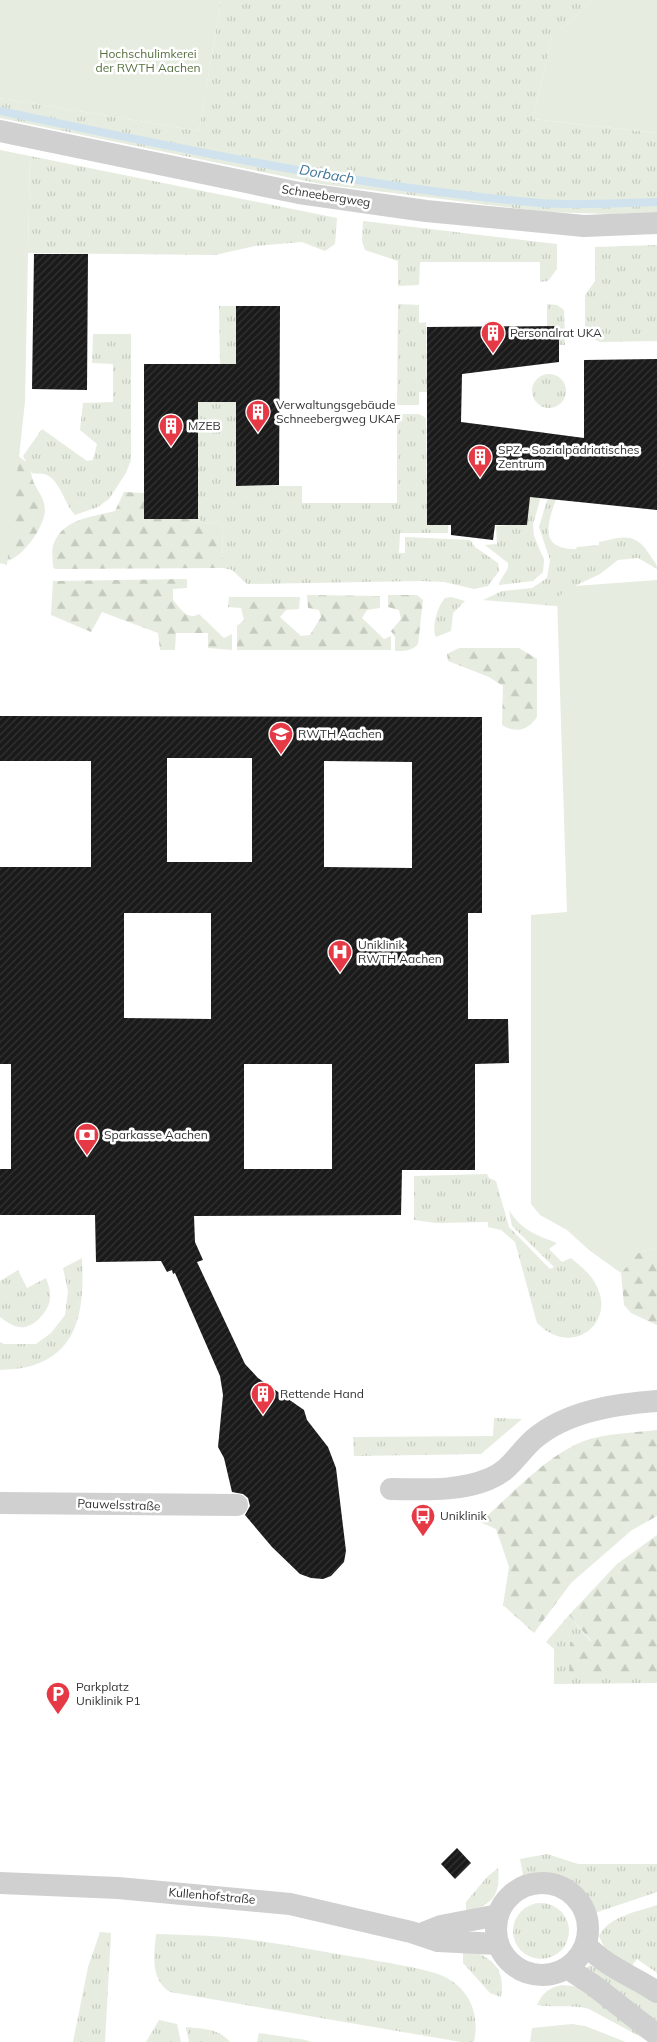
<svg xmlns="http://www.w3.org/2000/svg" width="657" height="2042" viewBox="0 0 657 2042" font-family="Mulish,sans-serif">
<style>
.grass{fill:url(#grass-tufts)}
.forest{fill:url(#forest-firs)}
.green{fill:#e6ecdf}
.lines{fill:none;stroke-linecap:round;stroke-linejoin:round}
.stream{stroke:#cfe2ee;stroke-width:8}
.building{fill:url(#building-hatch);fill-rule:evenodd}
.street{stroke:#d0d0d0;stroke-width:22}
.labels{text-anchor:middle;stroke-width:5;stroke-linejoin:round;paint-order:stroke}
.park-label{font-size:12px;fill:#56703f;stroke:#fff}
.street-label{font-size:12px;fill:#333;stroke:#fff}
.poi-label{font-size:12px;fill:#333;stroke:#fff;text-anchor:start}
.water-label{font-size:14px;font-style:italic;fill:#3f7597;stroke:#fff}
</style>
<defs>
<pattern id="grass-tufts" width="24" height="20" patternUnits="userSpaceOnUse" patternTransform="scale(1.25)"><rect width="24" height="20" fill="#e6ecdf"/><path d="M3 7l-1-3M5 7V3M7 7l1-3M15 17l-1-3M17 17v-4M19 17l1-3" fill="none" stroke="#c6cbc0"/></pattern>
<pattern id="forest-firs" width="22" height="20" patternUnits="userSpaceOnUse" patternTransform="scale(1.25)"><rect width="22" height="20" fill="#e6ecdf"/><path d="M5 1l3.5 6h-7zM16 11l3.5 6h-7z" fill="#c6cbc0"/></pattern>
<pattern id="building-hatch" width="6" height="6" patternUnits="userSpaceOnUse" patternTransform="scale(1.25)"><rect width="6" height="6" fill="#1a1a1a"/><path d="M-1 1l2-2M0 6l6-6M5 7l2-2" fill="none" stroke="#333"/></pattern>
</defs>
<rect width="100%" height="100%" fill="#fff"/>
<g class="grass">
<polygon points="221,0 594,0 552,37 533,119 657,133 657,212 611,214 546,212 321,184 0,118 0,98 199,131"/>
<polygon points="30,156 337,218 335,244 325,251 302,242 255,246 215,255 28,253"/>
<polygon points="363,221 557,244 557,269 548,281 540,282 540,262 420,262 419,285 398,286 398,261 365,250 362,241"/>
<polygon points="657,245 657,341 600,342 592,338 585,326 585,295 595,281 595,247"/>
<polygon points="398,304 419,305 419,323 426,322 427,392 419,392 419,405 397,405"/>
<polygon points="547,304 557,305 564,310 565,345 559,345 559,326 547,326"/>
<polygon points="219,306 236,306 236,486 302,486 302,503 397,503 397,414 419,414 426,418 427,524 448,525 448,533 400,533 399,553 405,553 405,537 470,540 475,547 498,563 499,571 488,586 474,589 444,582 420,581 247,584 232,570 223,568 222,521 205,524 198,519 198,402 220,365"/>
<path d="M93 334H131V460L126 473 109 499 98 507 75 515C64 504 60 478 44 474 40 473 36 474 32 473L23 456 42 429 87 461 93 460 97 444 80 430 83 403 113 402V364L92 363Z"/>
<circle cx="549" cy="391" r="17"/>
<polygon points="538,431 549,434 543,490 533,524 534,536 544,560 543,572 533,581 499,585 499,583 508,568 508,563 485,545 497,544 496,526 527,524"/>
<path d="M548 497 556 499C547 525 539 549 576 549L577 547 599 545V542C622 537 635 531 650 555 653 561 657 563 657 569L638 558 618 560 600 574 575 586 557 606 483 600 502 591 532 588 547 578 550 560 539 527Z"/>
<path d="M451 597 465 601 453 613 451 631 436 637C431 628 438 605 445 598Z"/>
<path d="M487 1174 489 1178 496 1181 509 1227 550 1269 554 1267 512 1226 509 1210C521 1230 536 1235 557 1243L549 1249 562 1262 571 1258C579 1265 590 1273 595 1283 618 1320 574 1360 537 1323L515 1242 501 1230 488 1227V1222L436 1223 414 1220V1176Z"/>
<path d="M82 1258C84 1304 82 1353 27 1367 19 1369 9 1369 0 1370V1342L4 1344H36L51 1333 65 1315 68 1291 63 1268Z"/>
<path d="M18 1270 27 1288 46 1278C48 1283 50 1289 50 1294 52 1307 38 1324 25 1327 16 1329 7 1322 0 1317V1281Z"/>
<polygon points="494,1418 522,1419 481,1454 354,1456 353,1437 493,1436"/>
<polygon points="569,1615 591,1642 570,1675 657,1675 657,1683 554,1684 554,1649 546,1642"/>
<path d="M547 1854 578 1864H657V1892L595 1913C582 1879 558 1869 523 1875L520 1859Z"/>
<path d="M498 1868C501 1895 492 1906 466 1911V1902L487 1877Z"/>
<circle cx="541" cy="1931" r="28"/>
<path d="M657 1905V1973L637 1959 630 1968 605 1949 599 1936C609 1916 637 1912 657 1905Z"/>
<polygon points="100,1932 111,1933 105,2042 73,2042 88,1967"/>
<path d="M156 1934C179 1935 202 1935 225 1937 270 1941 316 1951 361 1958 382 1962 424 1968 443 1976 470 1989 480 2014 474 2042H461L170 1992C150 1979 154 1956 156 1934Z"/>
<path d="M463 1949C490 1955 506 1967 501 1997L490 1993 463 1963Z"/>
<polygon points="589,1965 623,1981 657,2002 657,2025 587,1968"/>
<path d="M562 1985 573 1986 584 1990 650 2042 589 2009C572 2004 554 2008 537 2005 543 1992 549 1988 562 1985Z"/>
<polygon points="159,2020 177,2024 181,2042 146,2042"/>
<path d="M186 2027C202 2029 219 2028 230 2042H189Z"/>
<polygon points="259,2033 306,2040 311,2042 257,2042"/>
</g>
<g class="forest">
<path d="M0 442 30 465C31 470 31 476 33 481 37 490 44 497 45 509 46 526 18 566 0 561Z"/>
<path d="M124 492 144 493V519H198L205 524 222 521 223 568 55 569 53 567C53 560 51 549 54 543 64 518 93 517 115 511Z"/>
<path d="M187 579V588L173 589V600C180 608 187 621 199 614L224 638 232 634V650L208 648V633H176L175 650H160L158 633 102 612 91 632 51 615 53 581Z"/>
<polygon points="307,595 380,596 380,608 367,610 362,618 384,639 391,636 391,650 237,650 237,626 244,620 241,608 228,607 229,597 300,597 299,609 286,610 280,617 301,636 310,635 321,617 319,610 308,608"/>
<path d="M388 595H417L423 600 418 644C413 651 403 651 395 651V637L391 631 401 619 399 610 388 607Z"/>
<path d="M459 648H519L537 659V717C528 730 516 734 502 725L503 686 489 677 448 661 447 654Z"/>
<polygon points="657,1247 657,1325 631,1313 624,1305 621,1273 638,1253"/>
<path d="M657 1430V1516L632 1530 571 1583 534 1633 503 1605 509 1567 496 1529 480 1522C510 1496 547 1455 584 1441 607 1433 633 1433 657 1430Z"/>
<polygon points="657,1535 657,1675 569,1675 570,1642 591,1641 569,1615 617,1564"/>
</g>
<g class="green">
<polygon points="0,0 221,0 199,131 0,98"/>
<polygon points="594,0 657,0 657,133 533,119 552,37"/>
<polygon points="0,150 30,156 25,402 7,565 0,563"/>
<polygon points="657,580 657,1247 638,1253 621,1273 589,1250 567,1230 540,1215 531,1204 531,915 567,912 557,597 575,586"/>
<polygon points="572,2024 585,2026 626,2042 530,2042 532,2028"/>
</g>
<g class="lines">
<path class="stream" d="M0 111C178 148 358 187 540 203 578 206 618 203 657 202"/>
</g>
<g class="building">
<polygon points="34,254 88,254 87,390 32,389"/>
<polygon points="236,306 280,306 279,485 236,486 236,402 198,402 198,519 144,519 144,364 236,364"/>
<polygon points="559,326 559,362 462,374 461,422 584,438 584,360 657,359 657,510 530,497 527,525 495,525 493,540 451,535 451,525 427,525 427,327"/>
<path d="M0 716 482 717V913H468V1019H508L509 1063 475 1064V1170H402L401 1215 194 1216 195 1242 203 1260 197 1262 245 1364 258 1378 304 1410 307 1420 328 1447 336 1468 346 1551 344 1562 331 1576 323 1579 311 1578 300 1574 272 1547 245 1515 250 1506 248 1498 243 1494 232 1492 224 1458 218 1447 223 1395 220 1376 175 1273 173 1274 172 1270 167 1272 161 1261 96 1262 95 1215H0V1169H11V1064H0V867H91V761H0ZM167 758H252V862H167ZM324 761 412 762V868L324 867ZM124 913H211V1019L124 1018ZM244 1064H332V1169H244Z"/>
<polygon points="457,1848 471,1863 455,1879 441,1864"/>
</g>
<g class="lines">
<g class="street">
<polyline points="0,131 299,193 426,211 584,226 657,223"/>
<path d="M391 1489C423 1489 458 1492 489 1479 510 1471 518 1453 534 1439 567 1411 616 1404 657 1401"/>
<polyline points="0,1503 237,1505"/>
<polyline points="0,1883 118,1888 290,1904 411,1932 438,1941 498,1944"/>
<circle cx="542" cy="1929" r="46"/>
<polyline points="421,1934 441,1926 498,1915"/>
<path d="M586 1945C606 1967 633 1976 657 1992"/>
<polyline points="567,1968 593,1985 657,2035"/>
</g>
</g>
<defs>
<symbol id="building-pin" viewBox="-11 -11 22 30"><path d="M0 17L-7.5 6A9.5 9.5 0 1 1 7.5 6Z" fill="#e63946" stroke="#fff"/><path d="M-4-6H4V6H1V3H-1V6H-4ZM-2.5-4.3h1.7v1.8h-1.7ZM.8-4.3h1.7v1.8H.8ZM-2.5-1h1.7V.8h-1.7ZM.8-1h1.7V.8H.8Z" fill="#fff"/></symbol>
<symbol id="university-pin" viewBox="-11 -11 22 30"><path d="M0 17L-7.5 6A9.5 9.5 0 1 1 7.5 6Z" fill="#e63946" stroke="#fff"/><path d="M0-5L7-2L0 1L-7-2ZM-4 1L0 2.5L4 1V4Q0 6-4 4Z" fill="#fff"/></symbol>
<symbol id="hospital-pin" viewBox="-11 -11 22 30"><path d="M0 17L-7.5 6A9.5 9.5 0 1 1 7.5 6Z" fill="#e63946" stroke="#fff"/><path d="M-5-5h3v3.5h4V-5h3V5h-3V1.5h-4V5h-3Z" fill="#fff"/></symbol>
<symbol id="bank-pin" viewBox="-11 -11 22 30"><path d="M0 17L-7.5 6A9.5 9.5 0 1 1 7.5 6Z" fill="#e63946" stroke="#fff"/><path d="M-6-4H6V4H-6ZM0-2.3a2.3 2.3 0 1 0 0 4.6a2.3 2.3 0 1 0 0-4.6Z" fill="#fff"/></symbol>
<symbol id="bus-pin" viewBox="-11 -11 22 30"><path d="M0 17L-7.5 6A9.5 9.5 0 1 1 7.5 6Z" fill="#e63946" stroke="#fff"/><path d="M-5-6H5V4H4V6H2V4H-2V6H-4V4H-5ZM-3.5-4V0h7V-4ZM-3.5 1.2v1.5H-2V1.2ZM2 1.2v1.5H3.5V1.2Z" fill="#fff"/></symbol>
<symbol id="parking-pin" viewBox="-11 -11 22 30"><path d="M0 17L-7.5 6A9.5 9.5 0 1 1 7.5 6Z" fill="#e63946" stroke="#fff"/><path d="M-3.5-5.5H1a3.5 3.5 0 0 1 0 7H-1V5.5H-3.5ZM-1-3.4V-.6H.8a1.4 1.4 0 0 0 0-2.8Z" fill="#fff"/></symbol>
</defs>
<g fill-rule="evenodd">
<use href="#building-pin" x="479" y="319" width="28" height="38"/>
<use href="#building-pin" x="244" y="398" width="28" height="38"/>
<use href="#building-pin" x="157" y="412" width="28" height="38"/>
<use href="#building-pin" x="466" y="443" width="28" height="38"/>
<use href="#university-pin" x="267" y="720" width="28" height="38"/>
<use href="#hospital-pin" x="326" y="938" width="28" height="38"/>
<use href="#bank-pin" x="73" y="1121" width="28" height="38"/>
<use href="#building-pin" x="249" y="1380" width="28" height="38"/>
<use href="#bus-pin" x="409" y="1502" width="28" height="38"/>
<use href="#parking-pin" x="44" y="1680" width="28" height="38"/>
</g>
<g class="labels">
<g class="park-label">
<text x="148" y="58">Hochschulimkerei<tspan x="148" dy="14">der RWTH Aachen</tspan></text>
</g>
<g class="street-label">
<text transform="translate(326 196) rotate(9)" y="4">Schneebergweg</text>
<text transform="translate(119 1505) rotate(2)" y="4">Pauwelsstraße</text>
<text transform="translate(212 1896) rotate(5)" y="4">Kullenhofstraße</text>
</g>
<g class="poi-label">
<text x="510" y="337">Personalrat UKA</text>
<text x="276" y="409">Verwaltungsgebäude<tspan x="276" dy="14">Schneebergweg UKAF</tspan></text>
<text x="188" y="430">MZEB</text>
<text x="498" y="454">SPZ - Sozialpädriatisches<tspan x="498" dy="14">Zentrum</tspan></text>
<text x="298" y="738">RWTH Aachen</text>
<text x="358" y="949">Uniklinik<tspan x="358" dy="14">RWTH Aachen</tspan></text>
<text x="104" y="1139">Sparkasse Aachen</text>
<text x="280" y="1398">Rettende Hand</text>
<text x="440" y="1520">Uniklinik</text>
<text x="76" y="1691">Parkplatz<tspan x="76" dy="14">Uniklinik P1</tspan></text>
</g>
<g class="water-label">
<text transform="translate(327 174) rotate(10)" y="5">Dorbach</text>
</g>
</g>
</svg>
